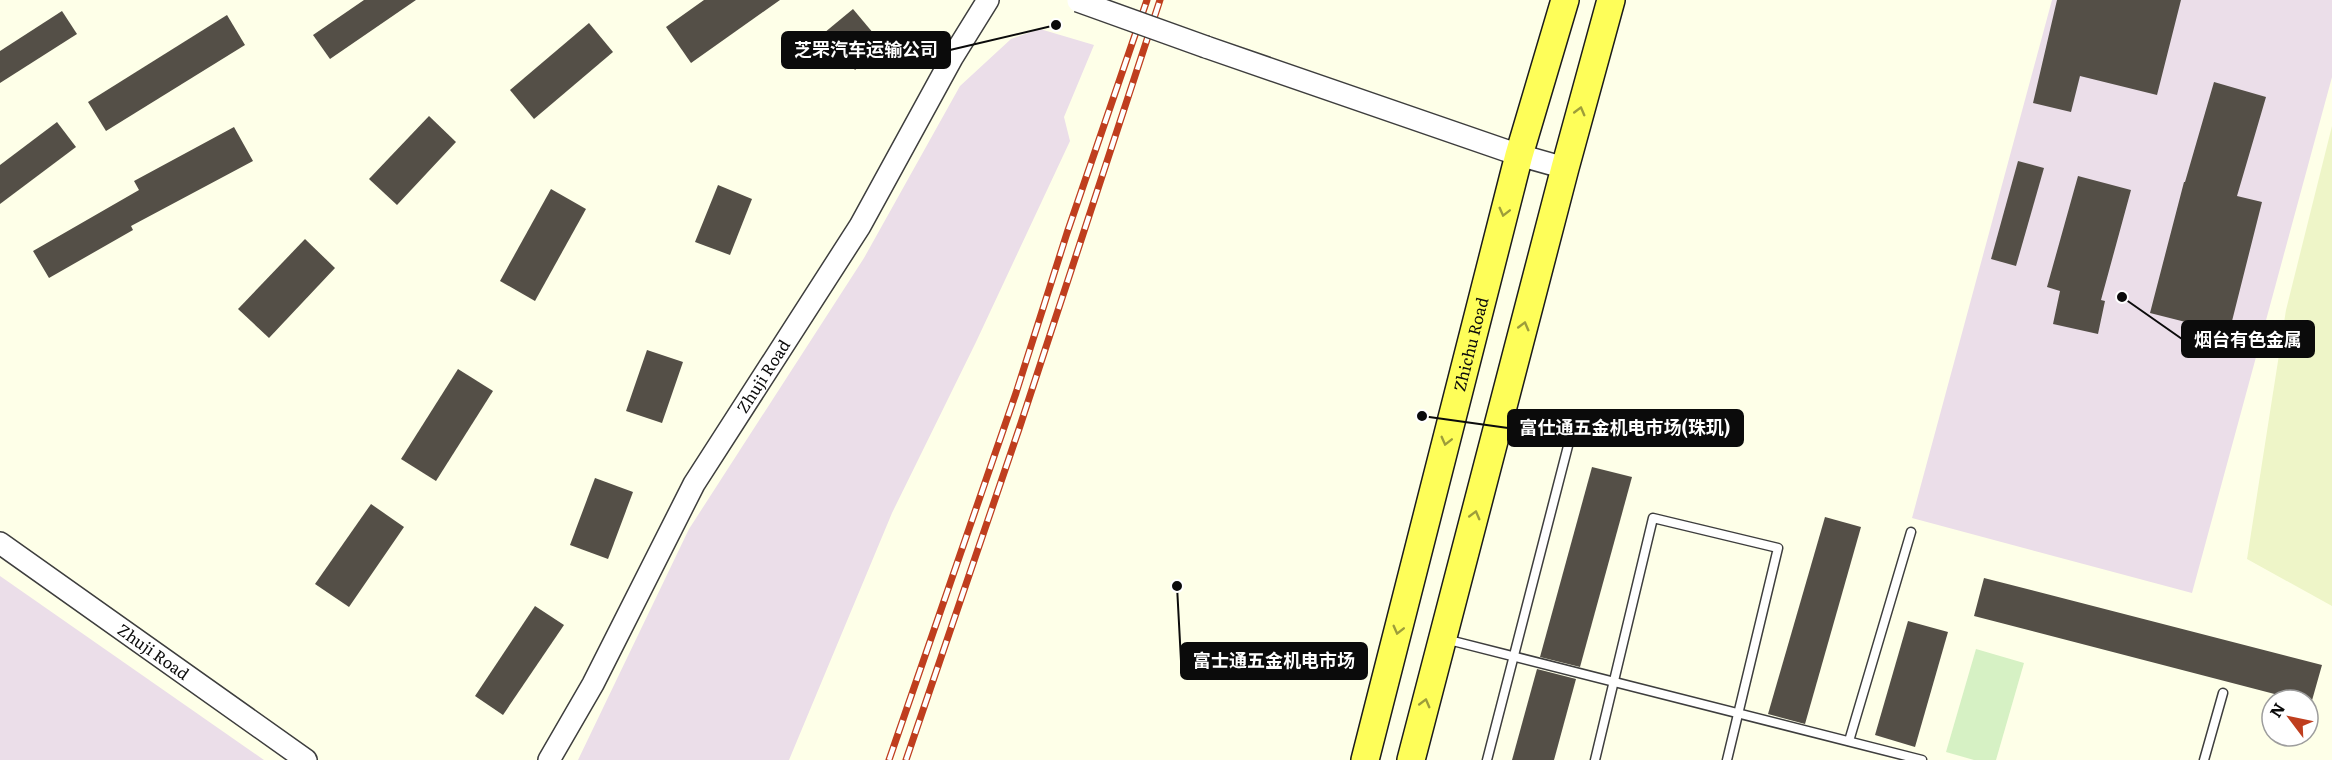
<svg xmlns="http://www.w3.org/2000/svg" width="2332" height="760" viewBox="0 0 2332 760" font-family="Literata,'Noto Sans SC',serif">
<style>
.industrial{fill:#ebdee9}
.farmland{fill:#eef5c8}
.pitch{fill:#d6f1c4}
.building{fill:#544f47}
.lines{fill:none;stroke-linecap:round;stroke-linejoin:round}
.service-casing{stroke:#3e3e3e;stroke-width:11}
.tertiary-casing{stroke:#3e3e3e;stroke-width:24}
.primary-casing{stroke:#1c1c1c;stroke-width:30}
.service{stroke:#fff;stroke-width:8}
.tertiary{stroke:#fff;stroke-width:21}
.primary{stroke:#fefe59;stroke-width:27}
.rail-casing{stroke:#bf3e1e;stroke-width:7}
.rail{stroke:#fff;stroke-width:4.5;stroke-dasharray:14;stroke-linecap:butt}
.tertiary-bridge-casing{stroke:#3e3e3e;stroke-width:24;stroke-linecap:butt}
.tertiary-bridge{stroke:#fff;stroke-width:21}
.oneway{stroke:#9d9d3a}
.labels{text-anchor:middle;stroke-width:6;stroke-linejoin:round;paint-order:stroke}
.street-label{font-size:16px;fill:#0b0b0b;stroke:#fff}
.leader{fill:none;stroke:#0b0b0b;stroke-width:2}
.callout-dot{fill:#0b0b0b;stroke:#fff;stroke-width:2}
.callout{fill:#0b0b0b;stroke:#0b0b0b;stroke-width:2}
.callout-label{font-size:18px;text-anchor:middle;font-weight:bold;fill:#fff}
</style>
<rect width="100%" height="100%" fill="#feffe8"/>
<g class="industrial">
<polygon points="2052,0 2332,0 2332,77 2192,593 1912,518"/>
<polygon points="1040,29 1094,45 1064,117 1070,141 976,342 892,513 789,760 578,760 689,529 864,258 960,86 1011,39"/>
<polygon points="0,576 264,760 0,760"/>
</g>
<polygon class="farmland" points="2332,126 2332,606 2247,559 2286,310"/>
<polygon class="pitch" points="1976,649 2024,663 1996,760 1974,760 1946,752"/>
<g class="building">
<polygon points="364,0 416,0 330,59 313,35"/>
<polygon points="704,0 780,0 691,63 666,27"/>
<polygon points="2057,0 2181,0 2157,95 2080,76 2071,112 2033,103"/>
<polygon points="853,9 884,46 855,70 824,33"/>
<polygon points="62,11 77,34 0,83 0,51"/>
<polygon points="227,15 245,45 106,131 88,102"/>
<polygon points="589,23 613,52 534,119 510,90"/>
<polygon points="2214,82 2266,97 2237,196 2262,202 2229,333 2150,313 2184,182 2185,182"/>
<polygon points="429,116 456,142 397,205 369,179"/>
<polygon points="57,122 76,147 0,204 0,165"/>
<polygon points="234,127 253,161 131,226 133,230 49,278 33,251 139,190 134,181"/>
<polygon points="2018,161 2044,168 2016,266 1991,259"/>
<polygon points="2078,176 2131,190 2101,300 2105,301 2098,334 2053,324 2060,291 2047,287"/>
<polygon points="718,185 752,199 730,255 695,242"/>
<polygon points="551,189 586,209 535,301 500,281"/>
<polygon points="305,239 335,268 269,338 238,309"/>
<polygon points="647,350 683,362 662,423 626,411"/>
<polygon points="458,369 493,391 436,481 401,459"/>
<polygon points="1592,467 1632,477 1580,667 1540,657"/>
<polygon points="595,478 633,492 608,559 570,545"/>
<polygon points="371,504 404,527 349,607 315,584"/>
<polygon points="1825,517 1861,527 1805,724 1768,714"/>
<polygon points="1984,578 2322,665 2311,704 2308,703 2308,700 2298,700 1974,616"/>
<polygon points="535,606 564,625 503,715 475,696"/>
<polygon points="1908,621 1948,632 1915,747 1875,735"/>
<polygon points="1537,669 1576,679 1554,760 1512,760"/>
</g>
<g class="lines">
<defs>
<g id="service">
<polyline points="1445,639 1922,760"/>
<polyline points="1849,741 1911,532"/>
<polyline points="1487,760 1568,446"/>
<polyline points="1595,760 1653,518 1778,548 1727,760"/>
<polyline points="2204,760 2223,693"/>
</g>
<g id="tertiary">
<polyline points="1206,47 1519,155 1565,168"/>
<path id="s1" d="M0 543 306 760"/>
<path id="s2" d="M549 760 593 684 694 484 860 226 952 58 988 0"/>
</g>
<g id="primary">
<path id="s3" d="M1365 760 1519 155 1565 0"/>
<polyline points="1411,760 1565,168 1611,0"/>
</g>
</defs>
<use href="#service" class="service-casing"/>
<use href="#tertiary" class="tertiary-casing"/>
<use href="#primary" class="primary-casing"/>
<use href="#service" class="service"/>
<use href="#tertiary" class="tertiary"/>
<use href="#primary" class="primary"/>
<defs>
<g id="rail">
<polyline points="889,760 1016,393 1067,233 1147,0"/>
<polyline points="906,760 1019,429 1160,0"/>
</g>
</defs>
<use href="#rail" class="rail-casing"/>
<use href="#rail" class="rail"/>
<defs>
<polyline id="tertiary-bridge" points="1078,1 1206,47"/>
</defs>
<use href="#tertiary-bridge" class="tertiary-bridge-casing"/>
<use href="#tertiary-bridge" class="tertiary-bridge"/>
</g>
<defs><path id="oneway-chevron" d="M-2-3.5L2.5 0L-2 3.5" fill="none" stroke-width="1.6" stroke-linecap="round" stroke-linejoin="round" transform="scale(1.5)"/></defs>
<g class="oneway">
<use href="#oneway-chevron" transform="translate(1580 111) rotate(-75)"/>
<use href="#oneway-chevron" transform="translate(1504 212) rotate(104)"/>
<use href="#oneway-chevron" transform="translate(1524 326) rotate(-75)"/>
<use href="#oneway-chevron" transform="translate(1446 441) rotate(104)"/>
<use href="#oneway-chevron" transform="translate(1475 515) rotate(-75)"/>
<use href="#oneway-chevron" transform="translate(1398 630) rotate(104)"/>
<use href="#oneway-chevron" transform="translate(1425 703) rotate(-75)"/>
</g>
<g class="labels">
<g class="street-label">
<text dy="6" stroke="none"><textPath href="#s3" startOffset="429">Zhichu Road</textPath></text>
<text dy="6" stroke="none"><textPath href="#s2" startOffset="440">Zhuji Road</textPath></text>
<text dy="6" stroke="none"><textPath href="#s1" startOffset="188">Zhuji Road</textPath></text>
</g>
</g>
<path class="leader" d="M1056 25L950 50M2122 297L2182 339M1422 416L1508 428M1177 586L1181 661"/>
<g class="callout-dot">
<circle cx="1056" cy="25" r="6"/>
<circle cx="2122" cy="297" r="6"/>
<circle cx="1422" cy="416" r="6"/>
<circle cx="1177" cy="586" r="6"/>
</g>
<g class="callout">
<rect x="782" y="32" width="168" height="36" rx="6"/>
<rect x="2182" y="321" width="132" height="36" rx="6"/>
<rect x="1508" y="410" width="235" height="36" rx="6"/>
<rect x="1181" y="643" width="186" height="36" rx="6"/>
</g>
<g class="callout-label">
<text x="866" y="56">芝罘汽车运输公司</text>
<text x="2248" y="346">烟台有色金属</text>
<text x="1625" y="434">富仕通五金机电市场(珠玑)</text>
<text x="1274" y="667">富士通五金机电市场</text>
</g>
<g transform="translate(2290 718) rotate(302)"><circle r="28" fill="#ffffff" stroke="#9d9d9d" stroke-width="1.5"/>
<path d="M0-4.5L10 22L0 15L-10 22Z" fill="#bf3e1e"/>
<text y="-9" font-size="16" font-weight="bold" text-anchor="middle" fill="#0b0b0b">N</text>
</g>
</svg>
